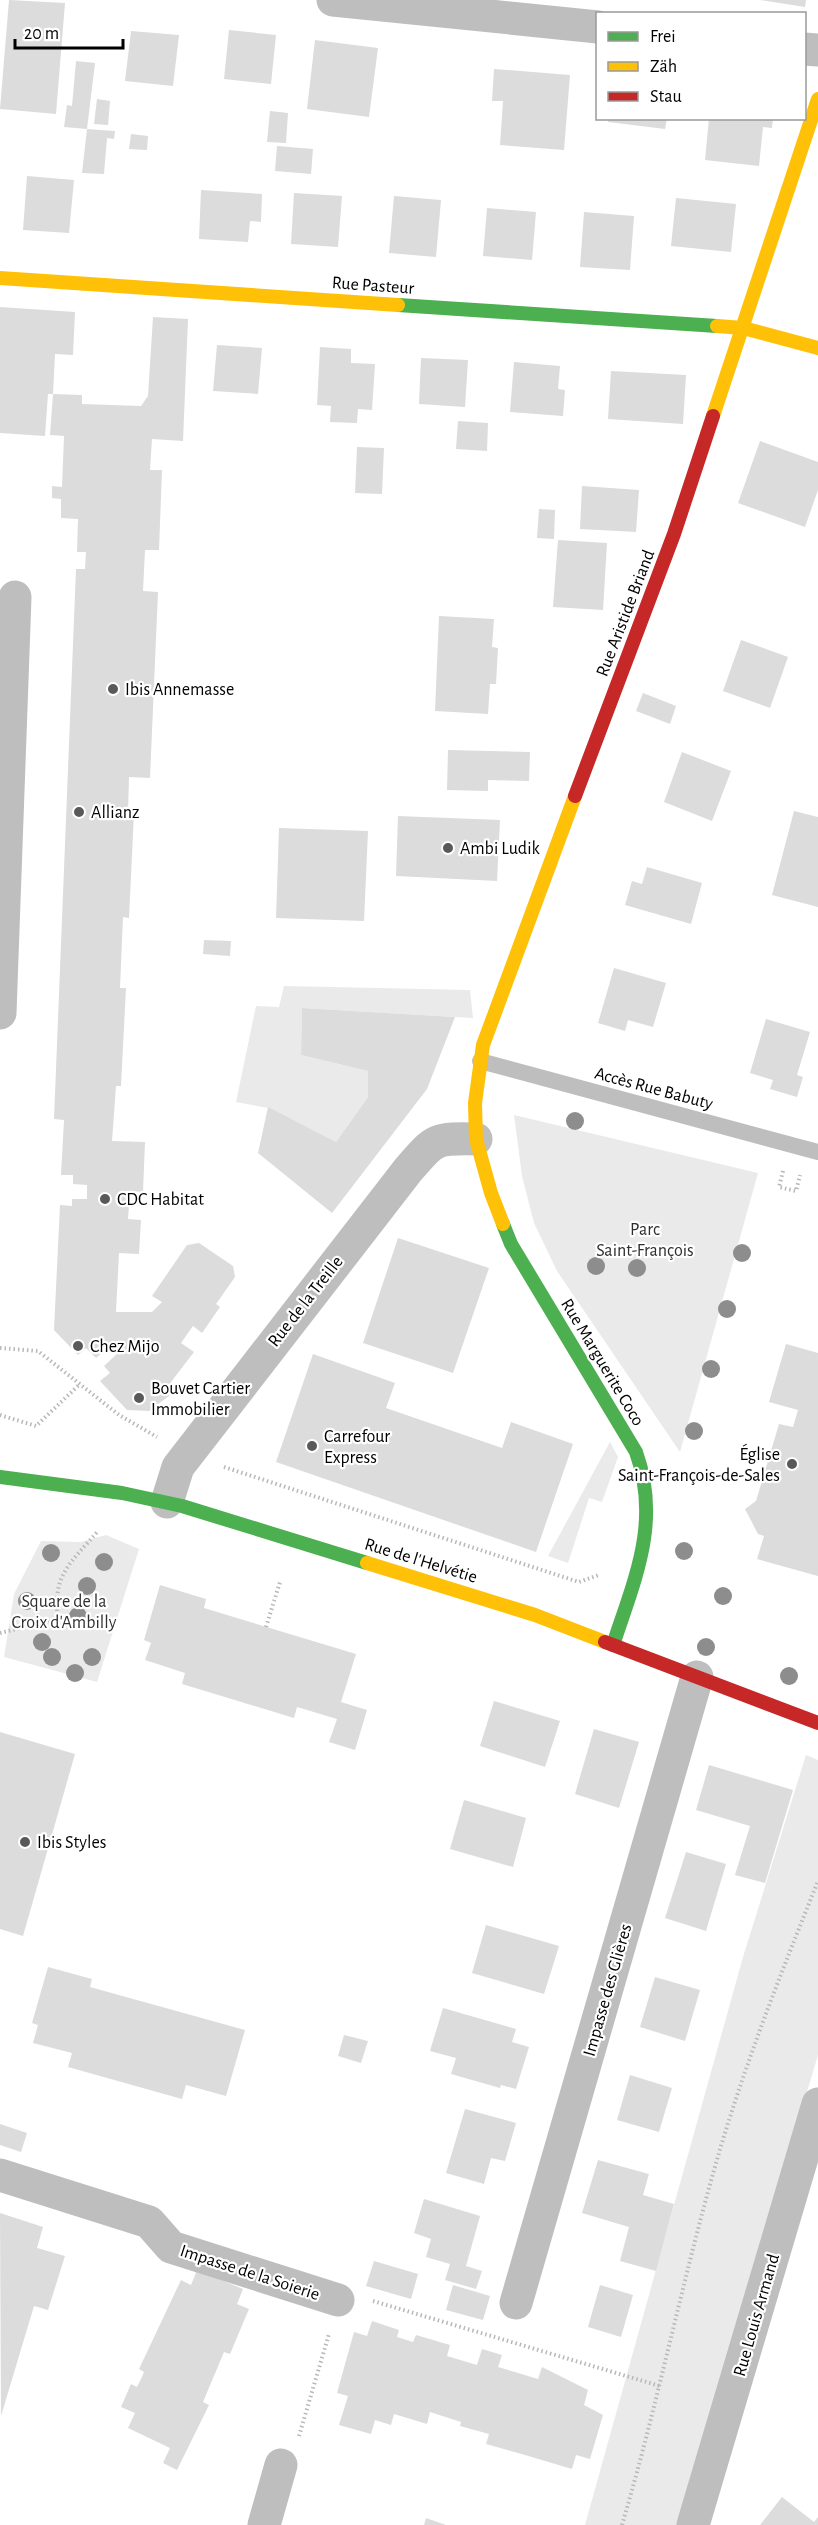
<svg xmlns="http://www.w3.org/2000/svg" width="818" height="2525" viewBox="0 0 818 2525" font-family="'Alegreya Sans',sans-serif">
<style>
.green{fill:#eaeaea}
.building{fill:#dcdcdc}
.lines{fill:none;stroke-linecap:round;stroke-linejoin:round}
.path{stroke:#b8b8b8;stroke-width:4;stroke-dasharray:1.5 3;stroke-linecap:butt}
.lane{stroke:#bebebe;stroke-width:16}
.street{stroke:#bebebe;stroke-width:33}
.fast{stroke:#4caf50;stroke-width:14}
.slow{stroke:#ffc107;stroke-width:14}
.jam{stroke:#c62828;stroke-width:14}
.tree{fill:#8d8d8d}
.poi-dot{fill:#595959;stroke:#fff;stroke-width:2}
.labels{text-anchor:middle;stroke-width:4.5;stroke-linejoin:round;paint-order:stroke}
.street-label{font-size:18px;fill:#000;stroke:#fff}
.poi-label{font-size:18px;fill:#000;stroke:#fff;text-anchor:start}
.park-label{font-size:18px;fill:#2f2f2f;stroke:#fff}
</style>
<rect width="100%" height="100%" fill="#fff"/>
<g class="green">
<polygon points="284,986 470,990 473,1018 302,1008 301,1055 368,1071 368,1097 336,1142 268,1108 236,1102 256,1006 279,1007"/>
<polygon points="514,1115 758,1173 680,1452 557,1271 534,1223 522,1176"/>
<polygon points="610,1442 618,1457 602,1502 589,1498 568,1563 548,1556"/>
<polygon points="106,1535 139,1549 97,1682 4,1657 14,1594 41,1541 81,1542"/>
<polygon points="806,1755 818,1760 818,2055 678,2525 585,2525 743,1957"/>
</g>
<g class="building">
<polygon points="9,0 65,3 56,114 0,109"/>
<polygon points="760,0 806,0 805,7"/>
<polygon points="229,30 276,35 271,84 224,79"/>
<polygon points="131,31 179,35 173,86 125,81"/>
<polygon points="315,40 378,48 369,117 307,109"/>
<polygon points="76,61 95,63 87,129 64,127 67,105 72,106"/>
<polygon points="494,69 570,75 564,150 500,145 503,101 492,101"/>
<polygon points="97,99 110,101 108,125 94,124"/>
<polygon points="270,111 288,113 286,143 267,142"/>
<polygon points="608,118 667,118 665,129 608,122"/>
<polygon points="709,118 773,118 772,128 763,127 759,166 705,160"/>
<polygon points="87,129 115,131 114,139 107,138 104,174 82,173"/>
<polygon points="131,134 148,136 147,150 129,149"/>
<polygon points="277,146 313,149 311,174 275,171"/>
<polygon points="27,176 74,180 69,233 23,230"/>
<polygon points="201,190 262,194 261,222 250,221 248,242 199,239"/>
<polygon points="294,193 342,196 338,247 291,244"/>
<polygon points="394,196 441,200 436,257 389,253"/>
<polygon points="676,198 736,204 731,252 671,246"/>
<polygon points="487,208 536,212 532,260 483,256"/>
<polygon points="584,212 634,216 630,270 580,267"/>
<polygon points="0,307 75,312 73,355 55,354 53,394 48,394 45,436 0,433"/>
<polygon points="153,317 188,319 183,441 152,439 150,470 162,470 159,550 145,550 143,591 158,592 150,778 129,777 128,813 134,813 129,918 123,917 120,988 126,988 121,1086 116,1086 112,1141 145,1142 143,1192 130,1191 128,1219 141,1220 139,1254 119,1253 116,1312 152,1312 162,1302 152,1296 187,1245 199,1243 233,1266 235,1277 216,1304 220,1307 202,1333 193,1326 181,1343 194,1352 171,1382 169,1396 149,1411 127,1410 100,1381 110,1373 104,1366 119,1352 112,1344 96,1358 86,1348 78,1355 54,1330 60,1205 72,1206 72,1199 87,1199 87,1185 73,1184 73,1175 61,1175 64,1120 54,1119 76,569 85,569 86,552 77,552 78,519 61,518 61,499 52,498 52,486 62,487 64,436 50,435 53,394 82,395 82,404 141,406 148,396"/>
<polygon points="217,345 262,348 258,394 213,391"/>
<polygon points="320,347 351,349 351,363 375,364 372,410 358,409 357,423 330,422 331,406 317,405"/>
<polygon points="421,358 468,360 465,407 419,404"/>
<polygon points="514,362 560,366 558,389 565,390 563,416 510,412"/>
<polygon points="611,371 686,375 683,424 608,419"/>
<polygon points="458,421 488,423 487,451 456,449"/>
<polygon points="760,441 818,462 818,490 805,527 738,503"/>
<polygon points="357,447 384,448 382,494 355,493"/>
<polygon points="582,486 639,490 636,532 580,529"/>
<polygon points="539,509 555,510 554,539 537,538"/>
<polygon points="558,540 607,543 603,610 553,607"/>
<polygon points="439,616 494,619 492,647 498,648 496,684 490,684 488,714 435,711"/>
<polygon points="741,640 788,657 770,708 723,691"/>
<polygon points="643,693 676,706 670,724 636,711"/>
<polygon points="448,750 530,752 529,781 488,780 488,791 447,790"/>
<polygon points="682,752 731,771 712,821 664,802"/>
<polygon points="794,811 818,817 818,907 772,895"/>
<polygon points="398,816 500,820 497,881 396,876"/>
<polygon points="279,828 368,831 364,921 276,918"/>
<polygon points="647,867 702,883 691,924 625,905 632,881 642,884"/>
<polygon points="204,940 231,941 230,956 203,954"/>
<polygon points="614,968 666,983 653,1027 628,1020 625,1031 598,1023"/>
<polygon points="302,1008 455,1017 427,1089 332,1213 258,1153 268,1107 336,1142 368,1097 368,1071 301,1055"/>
<polygon points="766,1019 810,1032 797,1075 803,1077 797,1097 770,1089 773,1080 750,1073"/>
<polygon points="398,1238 489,1268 453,1373 363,1343"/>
<polygon points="786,1344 818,1353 818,1576 757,1559 764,1536 758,1534 745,1509 756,1501 779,1424 793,1427 798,1410 769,1402"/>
<polygon points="313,1354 395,1383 386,1408 502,1448 511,1422 573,1444 536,1552 276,1462"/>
<polygon points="160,1585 206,1599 204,1608 356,1654 341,1702 367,1710 355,1750 329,1742 337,1719 297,1707 294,1718 182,1684 185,1673 145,1660 151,1643 144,1640"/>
<polygon points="494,1701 560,1721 545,1767 480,1746"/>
<polygon points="594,1729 639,1742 619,1808 575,1794"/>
<polygon points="0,1732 75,1754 23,1936 0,1929"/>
<polygon points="709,1765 793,1790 765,1883 735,1875 750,1826 696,1810"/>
<polygon points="464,1800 526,1818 513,1867 450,1849"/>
<polygon points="686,1852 726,1864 706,1931 665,1918"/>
<polygon points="486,1925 559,1946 544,1994 472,1973"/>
<polygon points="48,1967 92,1979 90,1987 245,2030 226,2096 186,2085 182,2099 68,2067 72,2053 33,2043 38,2025 32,2023"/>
<polygon points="655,1977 700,1990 685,2041 640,2027"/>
<polygon points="443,2008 516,2029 512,2042 529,2047 516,2089 501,2085 500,2088 451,2074 456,2058 430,2051"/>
<polygon points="344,2035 368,2041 361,2063 338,2056"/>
<polygon points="630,2075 672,2088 659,2132 617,2120"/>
<polygon points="465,2109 516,2123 505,2161 491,2158 484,2184 446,2173"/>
<polygon points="0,2124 27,2133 21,2152 0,2145"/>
<polygon points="598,2160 649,2174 643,2195 674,2204 656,2271 620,2261 629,2227 582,2213"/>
<polygon points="424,2199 480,2216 466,2266 482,2271 476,2289 445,2280 450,2264 426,2257 431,2239 414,2233"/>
<polygon points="0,2213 43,2227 37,2248 65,2256 48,2310 34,2306 1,2416"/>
<polygon points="374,2261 418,2274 411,2299 366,2286"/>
<polygon points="197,2270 243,2289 237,2304 249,2309 230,2354 224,2352 203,2402 209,2405 177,2470 163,2463 170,2448 128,2428 135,2413 121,2407 131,2384 137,2387 141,2379 144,2372 139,2369 181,2280 191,2285"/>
<polygon points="453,2285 490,2296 483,2320 446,2310"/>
<polygon points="600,2285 633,2295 621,2337 588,2327"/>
<polygon points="372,2321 399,2330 397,2337 413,2342 416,2335 450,2345 447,2356 477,2365 482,2349 502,2355 498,2367 538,2379 542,2367 588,2390 584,2405 603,2415 590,2459 576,2455 572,2469 525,2455 486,2444 489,2434 460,2426 461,2422 430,2412 427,2424 394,2414 391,2425 375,2420 371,2434 339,2425 348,2396 337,2393 354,2332 367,2336"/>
<polygon points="782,2497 814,2522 818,2517 818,2525 760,2525"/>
<polygon points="426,2518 446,2525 424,2525"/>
</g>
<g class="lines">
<g class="path">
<polyline points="783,1171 779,1187 796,1191 800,1175"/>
<polyline points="0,1348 38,1351 119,1415 157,1437"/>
<polyline points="0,1415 36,1426 80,1384"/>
<polyline points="224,1467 579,1582 599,1575"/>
<polyline points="266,1627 280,1582"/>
<path d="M0 1633 58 1619C52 1574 71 1563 98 1531"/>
<polyline points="373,2301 660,2386"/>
<polyline points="299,2436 329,2334"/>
<path d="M622 2525C659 2400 684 2271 721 2146 748 2056 783 1968 818 1881"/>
</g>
<polyline class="lane" points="480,1061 818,1152"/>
<g class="street">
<polyline points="333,0 598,27"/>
<polyline points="804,49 818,50"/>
<polyline points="0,1013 15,597"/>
<path d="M167 1502 178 1467 408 1170C435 1139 434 1138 476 1139"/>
<polyline points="0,2175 149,2222 171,2247 338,2300"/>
<polyline points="516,2303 697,1677"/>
<polyline points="264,2525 281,2465"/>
<polyline points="693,2525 818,2104"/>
</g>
<g class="fast">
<polyline points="398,305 717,326"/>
<path d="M503 1224 511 1244 636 1452C661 1522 635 1578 613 1645"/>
<polyline points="0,1477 122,1493 182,1506 367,1563"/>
</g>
<g class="slow">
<polyline points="0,278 398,305"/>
<polyline points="717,326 743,328 818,348"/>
<polyline points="713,416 818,99"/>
<polyline points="503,1224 491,1193 476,1139 475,1103 483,1045 575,796"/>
<polyline points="367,1563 535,1615 605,1642"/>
</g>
<g class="jam">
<polyline points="575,796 674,534 713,416"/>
<polyline points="605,1642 818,1723"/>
</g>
</g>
<g class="tree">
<circle cx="575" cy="1121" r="9"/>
<circle cx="742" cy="1253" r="9"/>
<circle cx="596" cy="1266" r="9"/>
<circle cx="637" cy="1268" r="9"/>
<circle cx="727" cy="1309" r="9"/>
<circle cx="711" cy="1369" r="9"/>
<circle cx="694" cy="1431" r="9"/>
<circle cx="684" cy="1551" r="9"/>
<circle cx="51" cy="1553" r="9"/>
<circle cx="104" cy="1562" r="9"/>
<circle cx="87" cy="1586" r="9"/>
<circle cx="723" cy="1596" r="9"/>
<circle cx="27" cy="1601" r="9"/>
<circle cx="78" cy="1616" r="9"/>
<circle cx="42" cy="1642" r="9"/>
<circle cx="706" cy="1647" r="9"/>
<circle cx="52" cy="1657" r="9"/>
<circle cx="92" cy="1657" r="9"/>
<circle cx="75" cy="1673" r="9"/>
<circle cx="789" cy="1676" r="9"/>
</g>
<g class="poi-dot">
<circle cx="113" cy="689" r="6"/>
<circle cx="79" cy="812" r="6"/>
<circle cx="448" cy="848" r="6"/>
<circle cx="105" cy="1199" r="6"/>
<circle cx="78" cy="1346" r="6"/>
<circle cx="139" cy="1398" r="6"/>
<circle cx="312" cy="1446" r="6"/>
<circle cx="792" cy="1464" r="6"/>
<circle cx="25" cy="1842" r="6"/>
</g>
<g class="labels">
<g class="street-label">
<text transform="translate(373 285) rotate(4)" y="6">Rue Pasteur</text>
<text transform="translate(625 613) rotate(-69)" y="6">Rue Aristide Briand</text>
<text transform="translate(654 1088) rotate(15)" y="6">Accès Rue Babuty</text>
<text transform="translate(305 1301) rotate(-52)" y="6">Rue de la Treille</text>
<text transform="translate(603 1362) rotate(59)" y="6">Rue Marguerite Coco</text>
<text transform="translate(421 1560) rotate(17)" y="6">Rue de l'Helvétie</text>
<text transform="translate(607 1990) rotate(-74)" y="6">Impasse des Glières</text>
<text transform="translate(250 2272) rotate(18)" y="6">Impasse de la Soierie</text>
<text transform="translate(756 2315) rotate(-74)" y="6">Rue Louis Armand</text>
</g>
<g class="poi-label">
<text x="125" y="695">Ibis Annemasse</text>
<text x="91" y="818">Allianz</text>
<text x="460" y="854">Ambi Ludik</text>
<text x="117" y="1205">CDC Habitat</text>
<text x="90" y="1352">Chez Mijo</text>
<text x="151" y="1394">Bouvet Cartier<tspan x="151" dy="21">Immobilier</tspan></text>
<text x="324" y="1442">Carrefour<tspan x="324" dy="21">Express</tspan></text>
<text x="780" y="1460" text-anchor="end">Église<tspan x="780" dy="21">Saint-François-de-Sales</tspan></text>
<text x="37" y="1848">Ibis Styles</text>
</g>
<g class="park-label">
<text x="645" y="1235">Parc<tspan x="645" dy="21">Saint-François</tspan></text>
<text x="64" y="1607">Square de la<tspan x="64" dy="21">Croix d'Ambilly</tspan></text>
</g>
</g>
<rect x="596" y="12" width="210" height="108" fill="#ffffff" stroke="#999999" stroke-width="1.5"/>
<rect x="608" y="32" width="30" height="9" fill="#4caf50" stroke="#999999" stroke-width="1.5"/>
<text x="650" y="42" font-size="18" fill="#000000">Frei</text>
<rect x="608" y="62" width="30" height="9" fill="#ffc107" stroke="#999999" stroke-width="1.5"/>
<text x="650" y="72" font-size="18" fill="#000000">Zäh</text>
<rect x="608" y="92" width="30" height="9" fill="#c62828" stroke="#999999" stroke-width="1.5"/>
<text x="650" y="102" font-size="18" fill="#000000">Stau</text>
<path d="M15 39v9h108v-9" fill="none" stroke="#000000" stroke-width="3"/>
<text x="24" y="39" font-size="18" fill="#000000" stroke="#ffffff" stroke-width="4.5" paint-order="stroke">20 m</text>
</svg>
